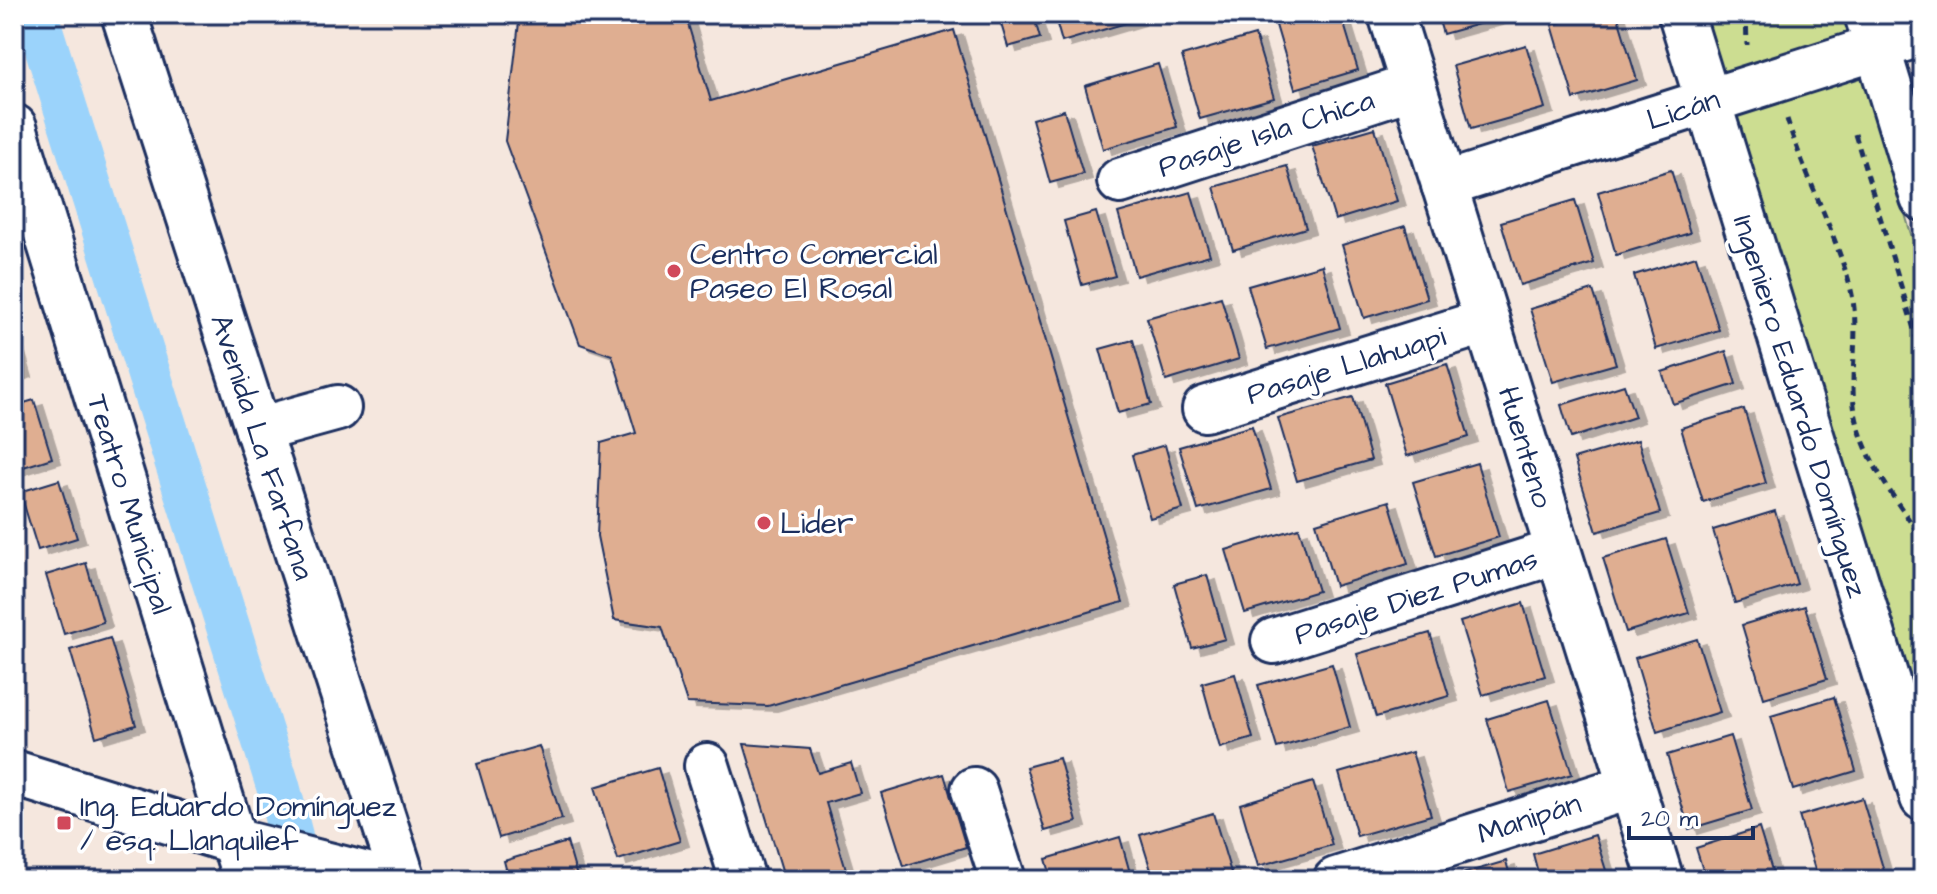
<svg xmlns="http://www.w3.org/2000/svg" width="1937" height="894" viewBox="0 0 1937 894" font-family="'Architects Daughter',sans-serif">
<style>
.green{fill:#ccdd91;stroke:#748678;stroke-width:2}
.lines{fill:none;stroke-linecap:round;stroke-linejoin:round}
.canal{stroke:#9bd3fb;stroke-width:44}
.building{fill:#dfae91;stroke:#1b2f5e;stroke-width:2;filter:url(#shadow)}
.minor-casing{stroke:#1b2f5e;stroke-width:50}
.path{stroke:#1b2f5e;stroke-width:5;stroke-dasharray:8 6;stroke-linecap:butt}
.minor{stroke:#fff;stroke-width:44}
.poi-dot{fill:#d1495b;stroke:#fff;stroke-width:3}
.labels{text-anchor:middle;stroke-width:7;stroke-linejoin:round;paint-order:stroke}
.street-label{font-size:30px;fill:#1b2f5e;stroke:#fff}
.poi-label{font-size:30px;fill:#1b2f5e;stroke:#fff;text-anchor:start}
</style>
<defs>
<filter id="shadow"><feDropShadow dx="9" dy="5" stdDeviation="0" flood-color="#0004"/></filter>
</defs>
<rect width="100%" height="100%" fill="#f5e7de"/>
<filter id="ink" filterUnits="userSpaceOnUse"><feTurbulence type="fractalNoise" baseFrequency=".0125" numOctaves="2"/><feDisplacementMap in="SourceGraphic" scale="16" xChannelSelector="R" yChannelSelector="G"/><feConvolveMatrix kernelMatrix="1 2 1 2 8 2 1 2 1" color-interpolation-filters="sRGB"/></filter>
<g filter="url(#ink)">
<polygon class="green" points="1700,14 1845,14 1923,274 1923,734"/>
<g class="lines">
<polyline class="canal" points="36,14 278,786 291,836"/>
</g>
<g class="building">
<polygon points="520,14 685,14 711,101 954,30 1123,602 768,706 687,703 662,627 614,620 597,536 601,443 636,433 612,355 580,344 505,141"/>
<polygon points="998,14 1033,14 1040,38 1008,47"/>
<polygon points="1054,14 1134,14 1136,20 1062,42"/>
<polygon points="1341,14 1358,70 1295,89 1273,15"/>
<polygon points="1437,14 1506,14 1507,16 1443,34"/>
<polygon points="1590,14 1617,14 1637,80 1574,99 1552,25"/>
<polygon points="1255,35 1274,98 1200,119 1182,56"/>
<polygon points="1526,45 1545,108 1471,129 1453,66"/>
<polygon points="1158,64 1177,127 1103,149 1085,86"/>
<polygon points="1923,78 1923,99 1917,80"/>
<polygon points="1064,110 1083,174 1050,183 1032,119"/>
<polygon points="1375,128 1397,201 1335,220 1312,146"/>
<polygon points="1287,166 1306,228 1233,250 1214,187"/>
<polygon points="1671,170 1690,233 1616,255 1598,192"/>
<polygon points="1191,192 1210,255 1136,276 1118,213"/>
<polygon points="1575,200 1594,263 1520,285 1501,222"/>
<polygon points="1096,212 1115,276 1082,285 1064,221"/>
<polygon points="1405,226 1427,299 1364,318 1342,245"/>
<polygon points="1696,256 1719,330 1656,349 1634,275"/>
<polygon points="1322,265 1340,328 1267,349 1248,286"/>
<polygon points="1593,290 1616,364 1553,382 1530,309"/>
<polygon points="1221,297 1239,359 1166,381 1147,318"/>
<polygon points="1133,340 1151,404 1118,413 1100,349"/>
<polygon points="14,341 23,372 14,375"/>
<polygon points="1726,351 1736,384 1673,404 1662,372"/>
<polygon points="1447,364 1469,437 1407,456 1385,383"/>
<polygon points="1624,385 1635,417 1571,438 1561,405"/>
<polygon points="1353,397 1371,460 1297,481 1278,418"/>
<polygon points="34,400 52,458 14,470 14,406"/>
<polygon points="1744,409 1766,483 1703,502 1681,428"/>
<polygon points="1252,426 1271,489 1198,510 1179,447"/>
<polygon points="1638,440 1660,513 1597,532 1574,459"/>
<polygon points="1165,445 1183,509 1150,518 1132,455"/>
<polygon points="1477,463 1499,537 1436,556 1413,482"/>
<polygon points="59,480 77,538 38,550 20,492"/>
<polygon points="1389,501 1408,564 1335,586 1316,523"/>
<polygon points="1775,511 1797,584 1735,603 1713,530"/>
<polygon points="1299,528 1318,591 1245,613 1226,550"/>
<polygon points="1666,539 1689,613 1626,632 1603,558"/>
<polygon points="86,563 103,622 64,634 46,575"/>
<polygon points="1207,575 1225,639 1192,648 1174,584"/>
<polygon points="1523,603 1545,676 1483,695 1460,622"/>
<polygon points="1805,606 1827,679 1764,698 1742,625"/>
<polygon points="1430,633 1449,696 1376,717 1357,654"/>
<polygon points="110,638 136,725 96,737 70,650"/>
<polygon points="1697,639 1720,712 1657,732 1635,658"/>
<polygon points="1332,664 1350,727 1277,748 1258,685"/>
<polygon points="1235,674 1253,738 1220,748 1202,683"/>
<polygon points="1834,697 1856,771 1793,790 1771,716"/>
<polygon points="1549,700 1572,774 1509,792 1487,719"/>
<polygon points="1730,736 1752,810 1689,829 1667,755"/>
<polygon points="744,744 810,749 818,773 851,763 860,793 826,803 846,870 811,880 785,880"/>
<polygon points="539,746 562,819 499,838 477,764"/>
<polygon points="1412,752 1431,815 1357,836 1339,773"/>
<polygon points="1059,758 1077,822 1045,831 1026,767"/>
<polygon points="658,768 680,841 618,860 595,787"/>
<polygon points="944,774 966,847 904,866 881,793"/>
<polygon points="1313,782 1332,845 1258,866 1240,804"/>
<polygon points="1862,798 1884,871 1855,880 1818,880 1799,816"/>
<polygon points="1213,813 1232,876 1219,880 1154,880 1140,835"/>
<polygon points="1759,828 1775,880 1706,880 1696,848"/>
<polygon points="1595,835 1609,880 1540,880 1533,854"/>
<polygon points="1120,837 1132,880 1052,880 1046,859"/>
<polygon points="567,842 578,880 509,880 504,861"/>
<polygon points="1506,861 1511,880 1442,880"/>
<polygon points="685,870 688,880 651,880"/>
</g>
<g class="lines">
<defs>
<g id="minor">
<polyline points="124,14 403,880"/>
<polyline points="1391,14 1661,880"/>
<polyline points="1681,14 1923,798"/>
<polyline points="1867,14 1923,198"/>
<polyline points="14,127 246,880"/>
<polyline points="1120,181 1413,86"/>
<polyline points="1444,185 1923,33"/>
<polyline points="1205,409 1487,321"/>
<polyline points="258,430 338,408"/>
<polyline points="1274,641 1558,551"/>
<polyline points="707,766 743,880"/>
<polyline points="14,773 233,841 387,880"/>
<polyline points="974,790 1003,880"/>
<polyline points="1336,880 1632,786"/>
</g>
</defs>
<use href="#minor" class="minor-casing"/>
<g class="path">
<polyline points="1746,14 1747,45"/>
<path d="M1787 119C1805 177 1835 230 1851 290 1860 328 1850 367 1854 405 1860 455 1896 500 1923 540"/>
<polyline points="1855,134 1923,359"/>
</g>
<use href="#minor" class="minor"/>
</g>
</g>
<g class="poi-dot">
<circle cx="674" cy="271" r="8"/>
<circle cx="764" cy="523" r="8"/>
<rect x="56" y="815" width="16" height="16" rx="4"/>
</g>
<g class="labels">
<g class="street-label">
<text transform="translate(1683 109) rotate(-18)" y="10">Licán</text>
<text transform="translate(1266 133) rotate(-18)" y="10">Pasaje Isla Chica</text>
<text transform="translate(1346 365) rotate(-17)" y="10">Pasaje Llahuapi</text>
<text transform="translate(1801 406) rotate(73)" y="10">Ingeniero Eduardo Domínguez</text>
<text transform="translate(263 447) rotate(72)" y="10">Avenida La Farfana</text>
<text transform="translate(1526 447) rotate(73)" y="10">Huenteno</text>
<text transform="translate(130 504) rotate(73)" y="10">Teatro Municipal</text>
<text transform="translate(1416 596) rotate(-18)" y="10">Pasaje Diez Pumas</text>
<text transform="translate(1529 818) rotate(-18)" y="10">Manipán</text>
</g>
<g class="poi-label">
<text x="690" y="264">Centro Comercial<tspan x="690" dy="34">Paseo El Rosal</tspan></text>
<text x="780" y="533">Lider</text>
<text x="80" y="816">Ing. Eduardo Domínguez<tspan x="80" dy="34">/ esq. Llanquilef</tspan></text>
</g>
</g>
<rect width="1937" height="894" fill="none" stroke="#fff" stroke-width="48"/>
<rect x="24" y="24" width="1889" height="846" fill="none" stroke="#1b2f5e" stroke-width="3" filter="url(#ink)"/>
<path d="M1629 826v12h124v-12" fill="none" stroke="#1b2f5e" stroke-width="4"/>
<text x="1641" y="826" font-size="24" fill="#1b2f5e" stroke="#ffffff" stroke-width="6" paint-order="stroke">20 m</text>
</svg>
